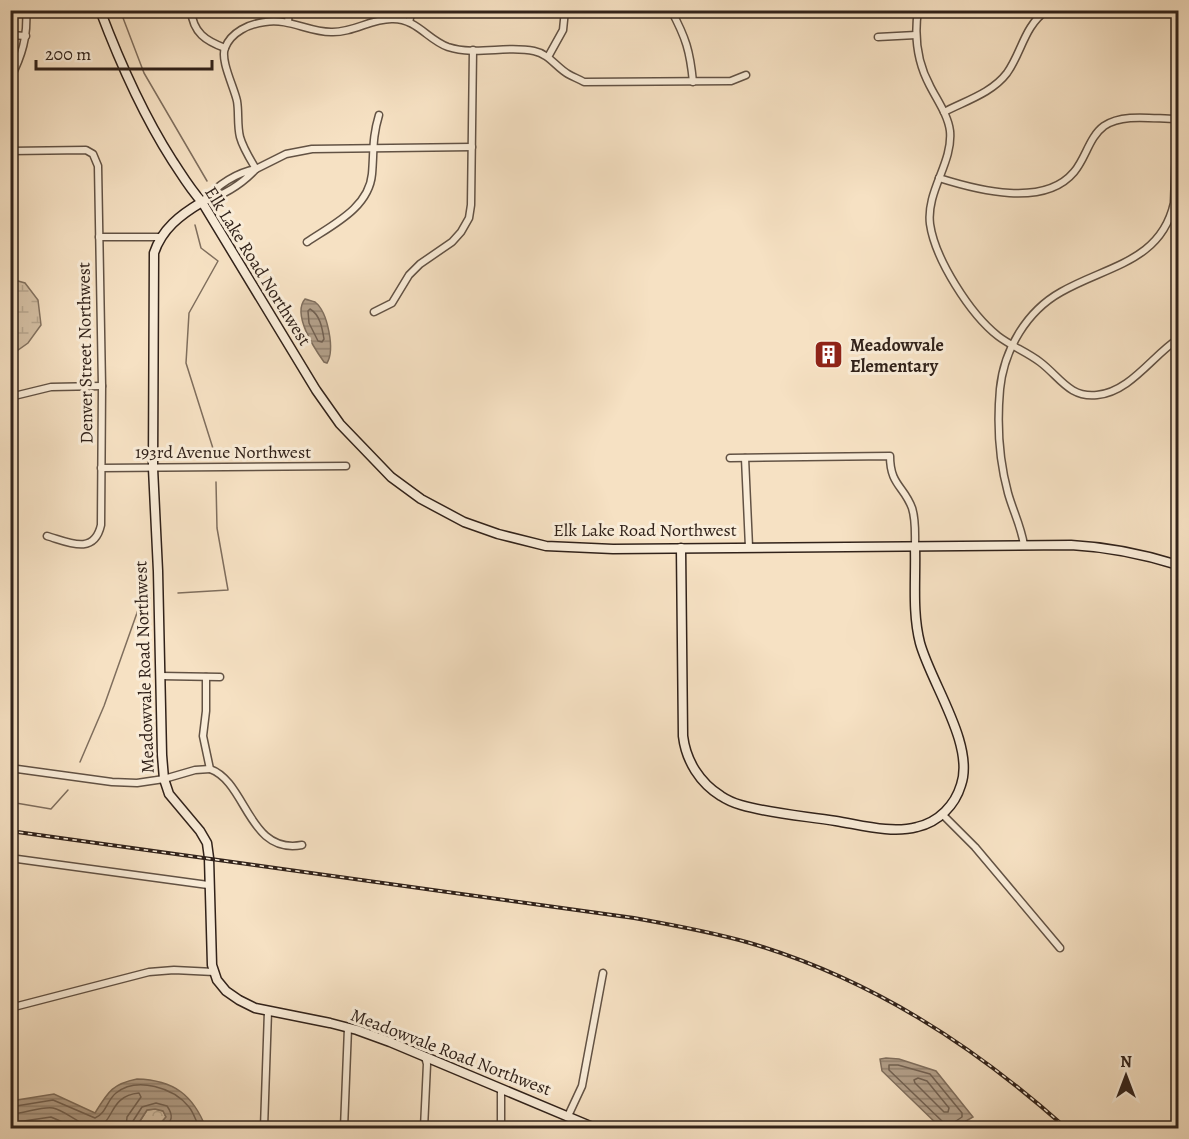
<svg xmlns="http://www.w3.org/2000/svg" width="1189" height="1139" viewBox="0 0 1189 1139" font-family="Alegreya,serif">
<style>
.forest{fill:url(#forest-crowns);stroke:#837260;stroke-width:1.5}
.wetland{fill:url(#wetland-marsh);stroke:#837260;stroke-width:1.5}
.water{fill:url(#water-rules);stroke:#7f6e5d;stroke-width:1.5;fill-rule:evenodd}
.lines{fill:none;stroke-linecap:round;stroke-linejoin:round}
.shore{stroke:#726152;stroke-width:1.5}
.stream{stroke:#7f6e5d;stroke-width:1.5}
.street-casing{stroke:#625244;stroke-width:9}
.secondary-casing{stroke:#31221a;stroke-width:11}
.street{stroke:#f9ecd8;stroke-width:6}
.secondary{stroke:#f9ecd8;stroke-width:8}
.rail-casing{stroke:#31221a;stroke-width:4}
.rail{stroke:#f9ecd8;stroke-width:1.5;stroke-dasharray:4.5;stroke-linecap:butt}
.labels{text-anchor:middle;stroke-width:6;stroke-linejoin:round;paint-order:stroke}
.street-label{font-size:18px;fill:#31221a;stroke:#f9ecd8}
.poi-label{font-size:18px;font-weight:bold;fill:#31221a;stroke:#f9ecd8;text-anchor:start}
</style>
<defs>
<pattern id="forest-crowns" width="20" height="18" patternUnits="userSpaceOnUse" patternTransform="scale(1.5)"><rect width="20" height="18" fill="#d5c1a6"/><path d="M2 6a3 3 0 1 1 6 0M12 15a3 3 0 1 1 6 0" fill="none" stroke="#b7a68e"/></pattern>
<pattern id="wetland-marsh" width="20" height="14" patternUnits="userSpaceOnUse" patternTransform="scale(1.5)"><rect width="20" height="14" fill="#d5c1a6"/><path d="M1 5h8M5 5V1M11 12h8M15 12V8" fill="none" stroke="#b7a68e"/></pattern>
<pattern id="water-rules" width="6" height="5" patternUnits="userSpaceOnUse" patternTransform="scale(1.5)"><rect width="6" height="5" fill="#b3a08a"/><path d="M0 2.5h6" fill="none" stroke="#928270"/></pattern>
</defs>
<rect width="100%" height="100%" fill="#f6e1c3"/>
<filter id="stains"><feTurbulence type="fractalNoise" baseFrequency=".00333" numOctaves="4"/><feColorMatrix values="0 0 0 0 .2 0 0 0 0 .09 0 0 0 0 .02 0 0 0 .5 -.17"/></filter>
<radialGradient id="worn" r=".72"><stop offset=".6" stop-color="#630" stop-opacity="0"/><stop offset="1" stop-color="#630" stop-opacity=".3"/></radialGradient>
<polygon class="forest" points="155,1109 163,1111 166,1117 160,1124 146,1128 138,1124 147,1110"/>
<polygon class="wetland" points="11,279 25,283 38,300 41,325 28,343 11,355"/>
<g class="water">
<path d="M305 299C308 300 312 301 315 302 328 312 335 350 327 363L324 362C314 348 292 314 305 299Z"/>
<polygon points="886,1058 899,1059 936,1071 973,1117 954,1128 941,1128 882,1071 880,1059"/>
<path d="M137 1079C174 1080 193 1095 206 1128H11V1101L54 1094 95 1113C108 1092 112 1084 137 1079ZM155 1109 163 1111 166 1117 160 1124 146 1128 138 1124 147 1110Z"/>
</g>
<g class="lines">
<g class="shore">
<path d="M310 309C320 315 322 327 324 339L322 342 318 341 309 323 308 311Z"/>
<polygon points="918,1078 927,1081 949,1108 948,1112 944,1112 915,1083 914,1080"/>
<path d="M10 1107 53 1100 95 1118C106 1114 107 1100 116 1093 137 1076 174 1088 189 1107 194 1113 196 1122 200 1128"/>
<path d="M10 1114C23 1114 42 1106 53 1108 67 1111 82 1128 97 1126 115 1123 108 1096 139 1093L141 1097 127 1117 126 1128"/>
<polyline points="10,1123 51,1117 76,1128"/>
<path d="M135 1128 133 1121 142 1107 156 1103 167 1106C174 1116 172 1121 164 1128"/>
<polyline points="945,1128 943,1122 889,1070 889,1065 898,1065 930,1074 962,1113 962,1117 953,1123 952,1128"/>
</g>
<g class="stream">
<polyline points="120,10 144,73 207,181"/>
<polyline points="195,225 201,248 218,261 189,313 186,363 216,458"/>
<polyline points="178,593 228,590 217,528 216,482"/>
<polyline points="80,762 104,706 138,610 150,598"/>
<polyline points="10,802 51,809 68,790"/>
</g>
<defs>
<g id="street">
<path d="M191 10C193 33 206 41 225 48"/>
<path d="M671 10C686 38 690 51 693 82"/>
<path d="M918 10C914 37 917 62 930 86 937 100 948 115 950 131 953 163 926 191 930 224 935 259 970 314 998 336 1011 346 1027 352 1040 362 1060 377 1069 398 1097 395 1130 392 1152 356 1178 339"/>
<polyline points="288,22 289,10"/>
<polyline points="409,22 412,10"/>
<polyline points="10,35 26,36"/>
<polyline points="878,37 916,35"/>
<polyline points="548,57 563,30 565,10"/>
<path d="M10 79C22 56 28 36 26 10"/>
<path d="M944 112C965 101 992 93 1007 73 1022 52 1024 26 1047 10"/>
<path d="M472 147 312 149 286 154 256 169C250 159 243 148 240 137 237 125 239 112 237 101 234 87 220 60 225 48 231 32 249 24 265 22 289 18 308 32 331 32 353 33 372 18 393 19 417 19 428 40 448 47 476 56 507 45 534 51 549 54 556 67 568 74 573 77 579 79 584 82L731 81 746 75"/>
<path d="M10 151 86 150 93 154 98 166 102 386 101 525C94 556 68 542 47 536"/>
<path d="M256 169C241 185 222 196 202 202 216 187 235 173 256 169Z"/>
<path d="M939 178C977 190 1044 208 1074 172 1086 158 1089 137 1104 126 1123 113 1154 119 1176 119"/>
<polyline points="99,237 160,237"/>
<path d="M307 242C332 225 369 208 372 174 374 151 372 138 379 115"/>
<polyline points="374,312 392,303 409,275 420,264 452,242 461,232 469,218 471,205 473,50"/>
<polyline points="10,397 51,387 102,386"/>
<path d="M730 458 890 456C890 485 904 486 912 508 916 520 915 535 915 547"/>
<polyline points="745,458 749,547"/>
<polyline points="101,468 346,466"/>
<path d="M1024 545C1021 526 1013 511 1008 493 999 460 997 423 1000 389 1004 349 1027 311 1061 292 1106 266 1161 262 1174 203L1178 94"/>
<polyline points="160,676 220,677"/>
<path d="M206 677V711L203 736 210 769C247 782 248 855 302 845"/>
<polyline points="10,768 112,782 137,783 164,779 195,770 210,769"/>
<polyline points="942,814 975,847 1060,948"/>
<polyline points="10,858 208,885"/>
<polyline points="10,1008 149,972 174,970 214,972"/>
<polyline points="568,1116 582,1086 603,973"/>
<polyline points="264,1128 268,1011"/>
<polyline points="344,1128 348,1028"/>
<polyline points="424,1128 427,1064 425,1057"/>
<polyline points="501,1128 501,1089"/>
</g>
<g id="secondary">
<path d="M100 10C120 63 142 113 172 160 182 175 190 189 202 202L316 390 340 424 391 477 421 499 464 522 498 534 546 546 613 549 1071 545C1108 547 1143 554 1178 565"/>
<path d="M202 202C180 215 162 229 154 253L153 468 158 571 162 755 164 779 169 794 200 831 207 843 209 858 212 965 217 980 226 991 239 1000 255 1008 330 1023 357 1030 390 1042 595 1128"/>
<path d="M681 548 683 736C686 761 700 783 721 796 727 800 734 803 741 805 772 814 805 816 836 821 861 825 892 834 917 827 939 822 955 805 961 785 975 745 931 683 920 643 912 612 916 579 915 547"/>
</g>
</defs>
<use href="#street" class="street-casing"/>
<use href="#secondary" class="secondary-casing"/>
<use href="#street" class="street"/>
<use href="#secondary" class="secondary"/>
<defs>
<path id="rail" d="M10 831 634 918C673 925 712 932 750 943 871 979 973 1045 1066 1128"/>
</defs>
<use href="#rail" class="rail-casing"/>
<use href="#rail" class="rail"/>
</g>
<defs>
<symbol id="building-square" viewBox="-11 -11 22 22"><rect x="-9" y="-9" width="18" height="18" rx="4" fill="#8f2418" stroke="#f9ecd8"/><path d="M-4-6H4V6H1V3H-1V6H-4ZM-2.5-4.3h1.7v1.8h-1.7ZM.8-4.3h1.7v1.8H.8ZM-2.5-1h1.7V.8h-1.7ZM.8-1h1.7V.8H.8Z" fill="#fff"/></symbol>
</defs>
<g fill-rule="evenodd">
<use href="#building-square" x="812" y="338" width="33" height="33"/>
</g>
<g class="labels">
<g class="street-label">
<text transform="translate(258 266) rotate(58)" y="6">Elk Lake Road Northwest</text>
<text transform="translate(85 353) rotate(-91)" y="6">Denver Street Northwest</text>
<text x="223" y="458">193rd Avenue Northwest</text>
<text x="645" y="536">Elk Lake Road Northwest</text>
<text transform="translate(144 667) rotate(-92)" y="6">Meadowvale Road Northwest</text>
<text transform="translate(451 1052) rotate(21)" y="6">Meadowvale Road Northwest</text>
</g>
<g class="poi-label">
<text x="850" y="351">Meadowvale<tspan x="850" dy="21">Elementary</tspan></text>
</g>
</g>
<rect width="1189" height="1139" fill="none" stroke="#f6e1c3" stroke-width="36"/>
<rect x="12" y="12" width="1165" height="1115" fill="none" stroke="#31221a" stroke-width="3"/>
<rect x="18" y="18" width="1153" height="1103" fill="none" stroke="#31221a" stroke-width="1.5"/>
<g transform="translate(1126 1076)" stroke="#f9ecd8" stroke-width="4.5" paint-order="stroke">
<path d="M0-4.5L10 22L0 15L-10 22Z" fill="#31221a"/>
<text y="-9" font-size="16" font-weight="bold" text-anchor="middle" fill="#31221a">N</text>
</g>
<path d="M36 60v9h176v-9" fill="none" stroke="#31221a" stroke-width="3"/>
<text x="45" y="60" font-size="18" fill="#31221a" stroke="#f9ecd8" stroke-width="4.5" paint-order="stroke">200 m</text>
<rect width="100%" height="100%" filter="url(#stains)"/>
<rect width="100%" height="100%" fill="url(#worn)"/>
</svg>
